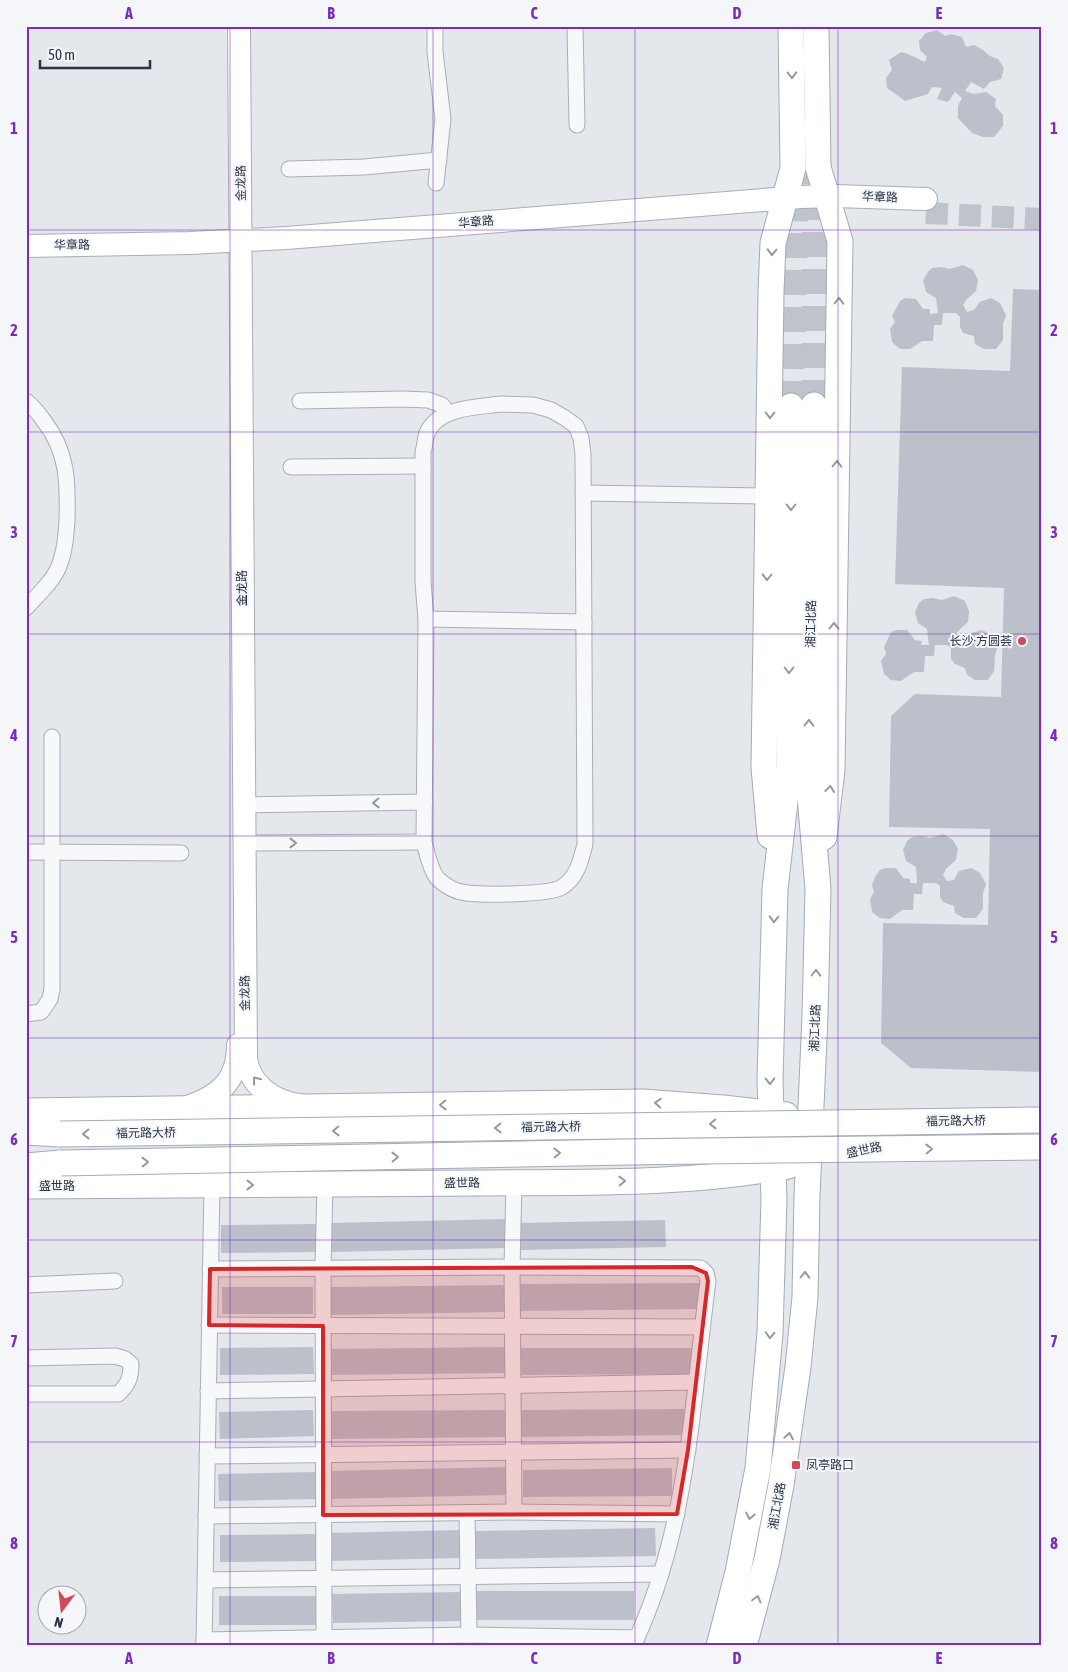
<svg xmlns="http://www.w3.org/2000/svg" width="1068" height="1672" viewBox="0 0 1068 1672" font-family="'Asap Condensed','Noto Sans SC',sans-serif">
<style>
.building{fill:#bbc0ca}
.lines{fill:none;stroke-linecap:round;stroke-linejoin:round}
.secondary-tunnel{stroke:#bfc3cb;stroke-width:22;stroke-dasharray:22 11;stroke-linecap:butt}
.primary-tunnel{stroke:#bfc3cb;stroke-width:25;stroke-dasharray:25 12;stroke-linecap:butt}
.street-casing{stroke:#a9aeb7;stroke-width:17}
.secondary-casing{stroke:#a9aeb7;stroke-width:24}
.primary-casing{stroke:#a3abb8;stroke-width:27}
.street{stroke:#f7f8fa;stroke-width:15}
.secondary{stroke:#fff;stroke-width:22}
.primary{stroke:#fff;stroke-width:25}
.primary-bridge-casing{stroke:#a3abb8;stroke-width:27;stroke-linecap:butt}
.primary-bridge{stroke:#fff;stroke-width:25}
.oneway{stroke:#959aa2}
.oneway2{stroke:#9196a0}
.marked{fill:#d62828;fill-opacity:0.2;stroke:#d62828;stroke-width:4;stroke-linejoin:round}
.grid{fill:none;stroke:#7b2cbf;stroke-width:1;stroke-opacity:0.55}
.poi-dot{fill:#d1495b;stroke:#f4f6f9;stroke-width:2}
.labels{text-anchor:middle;stroke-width:4;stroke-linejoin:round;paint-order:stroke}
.street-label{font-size:12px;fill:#2b3445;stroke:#f4f6f9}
.poi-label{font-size:12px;fill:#2b3445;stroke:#f4f6f9;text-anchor:end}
.neatline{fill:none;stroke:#7b2cbf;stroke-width:2}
.grid-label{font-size:16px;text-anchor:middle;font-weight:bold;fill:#7b2cbf}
</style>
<rect width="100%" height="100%" fill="#e4e7ec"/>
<g class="building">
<polygon points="937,30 945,36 951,34 962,37 966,47 974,45 983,50 990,56 998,59 1004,68 1001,79 990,82 984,89 971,82 965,91 974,94 986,92 996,99 995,106 1003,115 1003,126 994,137 983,137 972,133 958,118 958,106 962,98 955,92 948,102 937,99 942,88 932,87 928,94 905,101 887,88 886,78 892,70 889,60 901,52 908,54 925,62 927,57 920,50 919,41 926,33"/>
<polygon points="963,265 973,270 978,280 976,291 966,300 963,305 967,312 974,310 980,302 991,298 1000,303 1006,315 1003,324 1003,340 996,349 984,349 975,344 974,336 963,333 960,327 960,317 956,313 943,313 942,325 934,325 933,341 922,341 910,349 900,349 892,342 890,329 895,322 892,316 900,301 905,298 916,299 923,309 930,309 930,314 938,313 936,298 926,292 923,280 928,272 932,268 941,267 950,269"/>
<polygon points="1013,289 1042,290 1042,1072 911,1068 881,1043 883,923 988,925 990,829 889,827 891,716 915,694 1001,697 1004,588 895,584 902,367 1010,371"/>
<polygon points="954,596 965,601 969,611 968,622 958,631 954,637 959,643 965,642 971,633 982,630 992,635 998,646 995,655 994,671 988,680 975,680 967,675 965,668 955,664 951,659 951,648 947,645 935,645 934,656 925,656 924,672 914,672 901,681 891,680 884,674 881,661 886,654 884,647 891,632 896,630 907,630 915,640 922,641 921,645 929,645 927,629 918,623 915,612 919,603 924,599 933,598 942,600"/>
<polygon points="943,834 953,840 958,849 956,860 946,869 943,875 947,881 954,880 959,871 971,868 980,873 986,884 983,893 983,909 976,918 964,918 955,913 954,906 943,902 940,897 940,886 936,883 923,883 922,894 914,894 913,910 902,910 890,919 880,918 872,912 870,899 874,892 872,885 875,877 880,870 885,868 896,868 903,878 910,879 910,883 917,883 916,867 906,861 903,850 907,841 912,837 921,836 930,838"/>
<polygon points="505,1219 506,1248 332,1252 331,1223"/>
<polygon points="665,1220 666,1247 520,1250 519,1223"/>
<polygon points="316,1224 316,1252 221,1253 221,1225"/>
<polygon points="700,1283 701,1309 520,1311 519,1284"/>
<polygon points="505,1285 505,1312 330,1315 329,1287"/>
<rect x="222" y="1287" width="91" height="27"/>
<polygon points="313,1347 314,1374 220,1375 220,1348"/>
<polygon points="506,1347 506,1373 328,1375 328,1349"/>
<polygon points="521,1348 693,1348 694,1374 521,1375"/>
<polygon points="684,1409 685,1435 521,1437 521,1410"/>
<polygon points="313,1410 314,1436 220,1439 219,1412"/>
<polygon points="505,1410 506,1437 331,1439 331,1411"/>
<polygon points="506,1467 506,1495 329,1499 328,1471"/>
<polygon points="672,1468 672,1496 523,1497 523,1470"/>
<polygon points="315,1472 316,1499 219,1501 218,1474"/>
<polygon points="655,1528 656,1556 476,1559 475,1531"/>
<polygon points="461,1530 461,1558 330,1561 329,1533"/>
<polygon points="317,1534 317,1561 220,1562 220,1535"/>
<polygon points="476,1591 634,1591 634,1620 477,1620"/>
<polygon points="460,1592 461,1621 333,1623 332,1594"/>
<rect x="219" y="1596" width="98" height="29"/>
</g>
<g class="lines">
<polyline class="secondary-tunnel" points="926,213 1042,219"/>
<g class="primary-tunnel">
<polyline points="814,405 814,175"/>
<polyline points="791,406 797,174"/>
</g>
<defs>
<g id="street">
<polyline points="435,26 435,52 443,119 436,183"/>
<polyline points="575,26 577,125"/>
<polyline points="289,169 364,167 439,160"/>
<path d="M26 401C34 407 39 414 44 421 68 452 68 483 67 520 66 535 65 551 59 566 53 582 37 595 26 608"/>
<polyline points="300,401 402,399 428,400 442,405 448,413"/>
<path d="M501 404 533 405 551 410 565 418 576 426 581 438 583 454 585 844C581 860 577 878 562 887 550 895 484 895 467 893 456 892 445 886 437 878 430 869 427 853 424 842L426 619 423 582V452C425 446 425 438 427 433 438 407 478 407 501 404Z"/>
<polyline points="291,467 423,466"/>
<polyline points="584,493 769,496"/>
<polyline points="426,619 584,622"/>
<polyline points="244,805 425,802"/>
<polyline points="244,843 424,842"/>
<polyline points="26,852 181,853"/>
<polyline points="26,1014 41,1012 50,999 52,989 52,737"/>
<path d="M210 1269 512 1267 701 1268 706 1273 708 1281C692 1404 688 1532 633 1646"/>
<polyline points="26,1285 115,1281"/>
<polyline points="209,1325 702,1327"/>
<path d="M26 1358 115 1356 125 1359 131 1364C131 1378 128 1385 118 1394H26"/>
<polyline points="208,1391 695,1382"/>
<polyline points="207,1456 688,1450"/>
<polyline points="514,1512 512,1267 514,1183"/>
<polyline points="467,1513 469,1635"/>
<polyline points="206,1516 514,1512 677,1514"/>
<polyline points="205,1580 661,1574"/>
<polyline points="204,1640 469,1635 637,1638"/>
<polyline points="204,1646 212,1185"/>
<polyline points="324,1646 323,1268 325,1185"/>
</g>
<g id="secondary">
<path d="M239 26 246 1058C249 1085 274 1102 300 1105"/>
<polyline points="26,246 190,243 286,238 801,197 835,196 926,199"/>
<path d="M185 1108C218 1097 238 1082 238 1045"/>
</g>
<g id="primary">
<polyline points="816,26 818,167 840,241 832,770 824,837"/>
<polyline points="770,836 764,767 771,292 773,243 793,168 791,26"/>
<polyline points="26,1111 643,1102 723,1108 786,1115"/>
<polyline points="26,1132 60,1134"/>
<polyline points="26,1166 61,1163"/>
<path d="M26 1186C178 1186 330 1185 482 1183 584 1182 687 1185 788 1166"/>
<polyline points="719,1646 738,1572 758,1468 770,1333 774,1199 770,1081 775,889 789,767 791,406"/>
<polyline points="744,1646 767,1559 781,1485 798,1367 805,1297 807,1196 815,1016 818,889 808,773 813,554 814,405"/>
</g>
</defs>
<use href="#street" class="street-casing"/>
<use href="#secondary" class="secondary-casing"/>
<use href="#primary" class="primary-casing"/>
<use href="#street" class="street"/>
<use href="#secondary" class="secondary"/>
<use href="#primary" class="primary"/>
<defs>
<g id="primary-bridge">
<polyline points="60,1134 1042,1120"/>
<polyline points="61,1163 626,1152 1042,1147"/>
</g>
</defs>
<use href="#primary-bridge" class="primary-bridge-casing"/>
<use href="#primary-bridge" class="primary-bridge"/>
</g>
<defs><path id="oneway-chevron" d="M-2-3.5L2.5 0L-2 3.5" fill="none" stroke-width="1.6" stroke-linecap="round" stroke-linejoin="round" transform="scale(1.25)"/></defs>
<g class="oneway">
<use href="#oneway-chevron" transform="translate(792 75) rotate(89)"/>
<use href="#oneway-chevron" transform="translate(772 252) rotate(92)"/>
<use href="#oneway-chevron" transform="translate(839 301) rotate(-89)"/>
<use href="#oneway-chevron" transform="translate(770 415) rotate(91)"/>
<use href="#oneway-chevron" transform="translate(837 464) rotate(-89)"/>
<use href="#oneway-chevron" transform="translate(791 507) rotate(90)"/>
<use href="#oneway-chevron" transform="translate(767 577) rotate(91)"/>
<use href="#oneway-chevron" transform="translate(834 626) rotate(-89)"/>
<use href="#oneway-chevron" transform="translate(789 670) rotate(90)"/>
<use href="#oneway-chevron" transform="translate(809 723) rotate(-89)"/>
<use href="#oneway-chevron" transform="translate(830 789) rotate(-83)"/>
<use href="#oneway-chevron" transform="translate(774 919) rotate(92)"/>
<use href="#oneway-chevron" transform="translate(816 973) rotate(-89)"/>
<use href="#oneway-chevron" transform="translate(256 1080) rotate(-128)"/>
<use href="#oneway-chevron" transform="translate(770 1081) rotate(89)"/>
<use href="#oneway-chevron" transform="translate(658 1103) rotate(-177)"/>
<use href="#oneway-chevron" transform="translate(443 1105) rotate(179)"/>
<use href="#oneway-chevron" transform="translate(713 1124) rotate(179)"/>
<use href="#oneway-chevron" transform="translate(498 1128) rotate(179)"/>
<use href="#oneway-chevron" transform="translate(336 1131) rotate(179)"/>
<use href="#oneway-chevron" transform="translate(86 1134) rotate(179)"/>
<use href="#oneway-chevron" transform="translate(929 1149) rotate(-1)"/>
<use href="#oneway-chevron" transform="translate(557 1153) rotate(-1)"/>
<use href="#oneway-chevron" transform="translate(395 1157) rotate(-1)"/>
<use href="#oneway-chevron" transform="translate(145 1162) rotate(-1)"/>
<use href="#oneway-chevron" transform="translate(622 1181) rotate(-1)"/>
<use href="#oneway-chevron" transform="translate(250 1185)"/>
<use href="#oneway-chevron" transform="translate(805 1275) rotate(-89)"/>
<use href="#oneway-chevron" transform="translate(770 1335) rotate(93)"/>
<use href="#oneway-chevron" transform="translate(789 1436) rotate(-81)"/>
<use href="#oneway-chevron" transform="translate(750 1516) rotate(102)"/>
<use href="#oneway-chevron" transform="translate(757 1599) rotate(-75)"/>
</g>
<g class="oneway2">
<use href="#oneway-chevron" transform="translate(376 803) rotate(179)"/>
<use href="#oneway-chevron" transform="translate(293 843)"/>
</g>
<path class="marked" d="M692 1267 706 1273 708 1281 688 1450 677 1514 323 1515V1326L209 1325 210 1269Z"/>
<path class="grid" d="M230 26V1646M433 26V1646M635 26V1646M838 26V1646M26 230H1042M26 432H1042M26 634H1042M26 836H1042M26 1038H1042M26 1240H1042M26 1442H1042"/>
<g class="poi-dot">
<circle cx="1022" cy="641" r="5"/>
<rect x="791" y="1460" width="10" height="10" rx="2.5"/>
</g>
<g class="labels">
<g class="street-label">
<text transform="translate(241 183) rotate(-91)" y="4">金龙路</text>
<text transform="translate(880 197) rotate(2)" y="4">华章路</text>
<text transform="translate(476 222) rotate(-5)" y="4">华章路</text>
<text transform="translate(72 245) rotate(-1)" y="4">华章路</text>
<text transform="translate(242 588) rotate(-90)" y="4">金龙路</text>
<text transform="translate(811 624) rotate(-89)" y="4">湘江北路</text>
<text transform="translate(245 993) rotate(-91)" y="4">金龙路</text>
<text transform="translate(815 1028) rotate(-88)" y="4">湘江北路</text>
<text transform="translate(956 1121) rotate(-1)" y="4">福元路大桥</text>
<text transform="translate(551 1127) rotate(-1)" y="4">福元路大桥</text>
<text transform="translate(146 1133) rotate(-1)" y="4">福元路大桥</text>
<text transform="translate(864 1150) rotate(-12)" y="4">盛世路</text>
<text transform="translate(462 1183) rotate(-1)" y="4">盛世路</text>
<text x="57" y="1190">盛世路</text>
<text transform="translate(777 1506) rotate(-80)" y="4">湘江北路</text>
</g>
<g class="poi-label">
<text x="1012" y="645">长沙·方圆荟</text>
<text x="806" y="1469" text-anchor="start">凤亭路口</text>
</g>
</g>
<rect width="1068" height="1672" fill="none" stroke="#f4f6f9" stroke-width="55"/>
<g transform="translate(62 1610) rotate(195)"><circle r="24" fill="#f4f6f9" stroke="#a4a8b1"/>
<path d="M0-4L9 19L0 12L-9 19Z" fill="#d1495b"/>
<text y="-8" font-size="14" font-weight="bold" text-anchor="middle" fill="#2b3445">N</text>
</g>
<path d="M40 60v8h110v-8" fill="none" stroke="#2b3445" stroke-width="2.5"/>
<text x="48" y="60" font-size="15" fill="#2b3445" stroke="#f4f6f9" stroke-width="4" paint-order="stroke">50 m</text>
<rect x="28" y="28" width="1012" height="1616" class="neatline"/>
<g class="grid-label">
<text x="129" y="19">A</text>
<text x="331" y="19">B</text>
<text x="534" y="19">C</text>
<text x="737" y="19">D</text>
<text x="939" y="19">E</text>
<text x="14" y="134">1</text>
<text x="1054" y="134">1</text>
<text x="14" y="336">2</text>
<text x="1054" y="336">2</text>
<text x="14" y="538">3</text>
<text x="1054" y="538">3</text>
<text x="14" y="741">4</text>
<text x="1054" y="741">4</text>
<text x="14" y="943">5</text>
<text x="1054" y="943">5</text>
<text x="14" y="1145">6</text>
<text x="1054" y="1145">6</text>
<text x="14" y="1347">7</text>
<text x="1054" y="1347">7</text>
<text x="14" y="1549">8</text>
<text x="1054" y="1549">8</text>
<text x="129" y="1664">A</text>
<text x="331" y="1664">B</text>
<text x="534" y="1664">C</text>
<text x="737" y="1664">D</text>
<text x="939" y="1664">E</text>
</g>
</svg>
